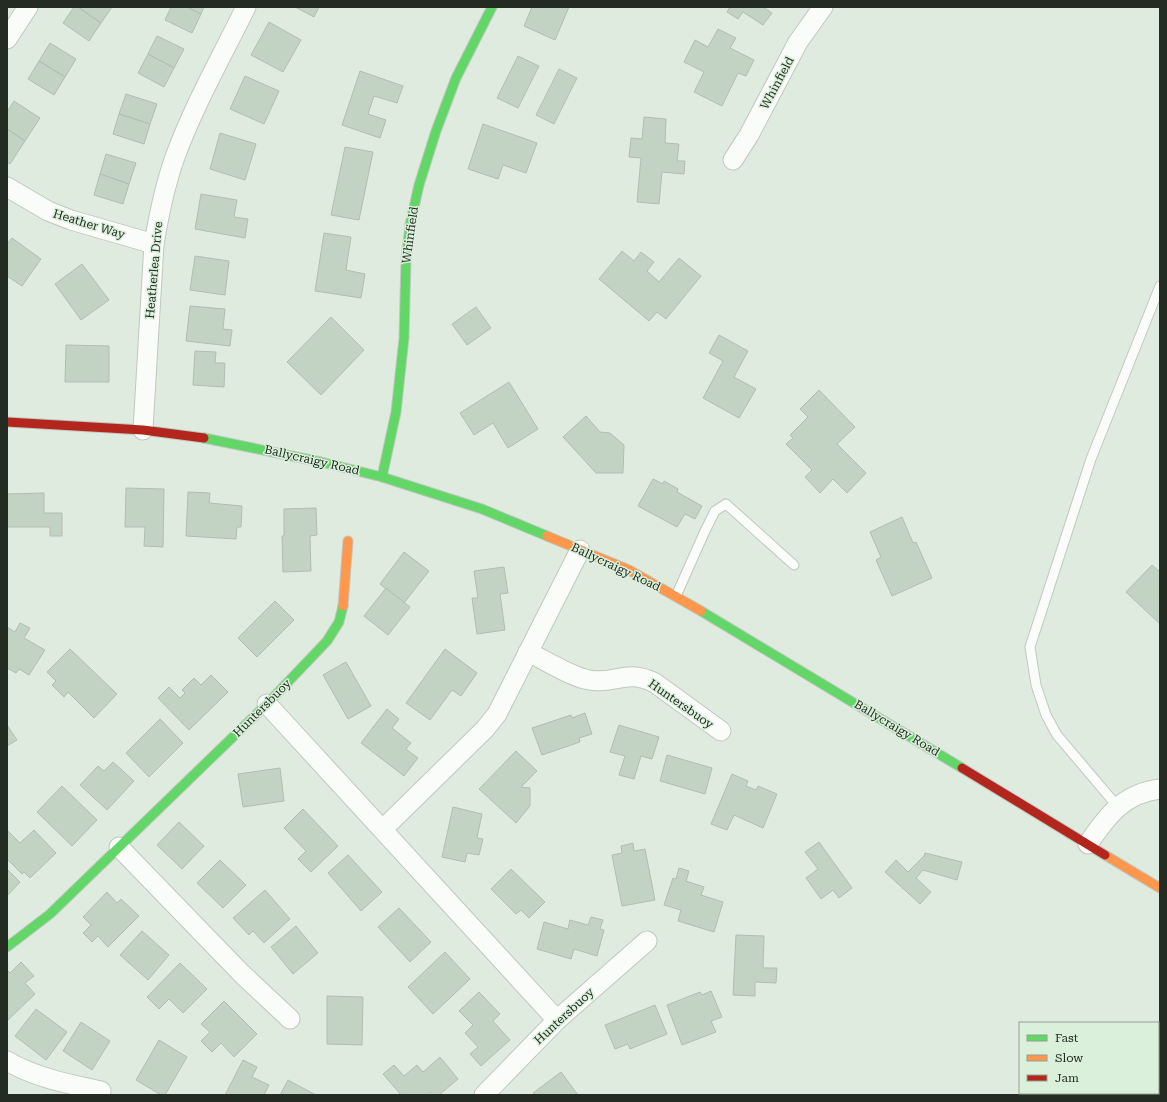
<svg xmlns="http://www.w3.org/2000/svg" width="1167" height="1102" viewBox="0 0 1167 1102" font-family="'Roboto Serif',serif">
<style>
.building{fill:#c3d3c3;stroke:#b3bcb3}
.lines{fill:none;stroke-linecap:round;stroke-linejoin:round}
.lane-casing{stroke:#bfc8bf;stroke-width:11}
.street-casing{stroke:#bfc8bf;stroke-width:21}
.fast-casing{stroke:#bfc8bf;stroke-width:11}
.slow-casing{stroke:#bfc8bf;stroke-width:11}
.jam-casing{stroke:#bfc8bf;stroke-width:11}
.lane{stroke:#fafcfa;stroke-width:9}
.street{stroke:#fafcfa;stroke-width:19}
.fast{stroke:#63d668;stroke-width:9}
.slow{stroke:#ff974d;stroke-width:9}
.jam{stroke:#b3261e;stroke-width:9}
.labels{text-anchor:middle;stroke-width:3;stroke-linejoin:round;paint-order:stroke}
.street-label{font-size:12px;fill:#232b23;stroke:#dbf0db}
</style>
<rect width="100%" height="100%" fill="#e0ebe0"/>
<g class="building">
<polygon points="74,7 78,7 101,23 89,41 63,23"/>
<polygon points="78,7 112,7 101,23"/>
<polygon points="171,7 187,7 201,14 192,33 165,20"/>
<polygon points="187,7 204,7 201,14"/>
<polygon points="295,7 319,7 314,17"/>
<polygon points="532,7 569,7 555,40 524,26"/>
<polygon points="730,7 763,7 772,13 763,25 743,12 738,19 727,12"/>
<polygon points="269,22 301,40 283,72 251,55"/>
<polygon points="718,29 736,38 730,48 754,60 746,76 738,73 722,106 694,92 704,72 684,62 695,40 708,47"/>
<polygon points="157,36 184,49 174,68 148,54"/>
<polygon points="50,43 76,59 65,77 39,61"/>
<polygon points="148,54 174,68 164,87 138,73"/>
<polygon points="518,56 539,66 518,108 497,98"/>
<polygon points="39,61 65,77 54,95 28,79"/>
<polygon points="559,69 577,78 554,124 536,115"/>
<polygon points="360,71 403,86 397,103 374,96 368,114 386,120 380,138 342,125"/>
<polygon points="245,76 279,91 264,124 230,109"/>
<polygon points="126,94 157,104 150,124 119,114"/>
<polygon points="14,101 40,118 25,141 7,129 7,112"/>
<polygon points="119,114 150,124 144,144 113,134"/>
<polygon points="644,117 666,119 665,143 679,144 677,161 685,161 684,174 662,172 659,204 637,202 641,158 629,157 631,138 642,139"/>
<polygon points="483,124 537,143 526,173 503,165 498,179 468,169"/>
<polygon points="7,129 25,141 10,164 7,162"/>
<polygon points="220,133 256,144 245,180 210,169"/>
<polygon points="345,147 373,152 359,220 331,215"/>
<polygon points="106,154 136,163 129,184 100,174"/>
<polygon points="100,174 129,184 123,204 94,195"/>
<polygon points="201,194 237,200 234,217 248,219 245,238 195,229"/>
<polygon points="324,233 351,237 346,270 365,274 361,298 315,291"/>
<polygon points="12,238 41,259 22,286 7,276 7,244"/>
<polygon points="622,251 634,261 641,252 654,262 647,271 659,282 679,258 701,276 666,319 657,312 649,321 599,279"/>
<polygon points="195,256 229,261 225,295 190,290"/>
<polygon points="82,264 109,300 81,320 55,284"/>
<polygon points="190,306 225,309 223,329 232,330 230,346 186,341"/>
<polygon points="476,307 491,328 467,345 452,324"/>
<polygon points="331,317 364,350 321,395 287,362"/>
<polygon points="719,335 748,351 734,377 756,389 739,418 703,398 723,361 709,353"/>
<polygon points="66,345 109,346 109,382 65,382"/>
<polygon points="195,351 216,352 215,363 225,363 224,387 193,385"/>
<polygon points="509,382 538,429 508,448 493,423 474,435 460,413"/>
<polygon points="819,390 855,427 837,444 866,473 847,493 833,479 820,493 805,477 812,470 786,444 793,438 790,435 808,417 800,409"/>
<polygon points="586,416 600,432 610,433 624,445 623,473 596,473 563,437"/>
<polygon points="653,479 663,484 664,481 678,489 677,492 702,506 695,519 685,514 677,527 638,506"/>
<polygon points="126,488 164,489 163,547 144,546 145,527 125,527"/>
<polygon points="188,492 210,493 209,503 242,506 241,527 237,527 236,539 186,536"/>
<polygon points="44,493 44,513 62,513 62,536 50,536 50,527 7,527 7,494"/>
<polygon points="316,508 317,535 310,536 311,571 283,572 282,536 284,536 284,509"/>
<polygon points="902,517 913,543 916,542 932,578 892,596 876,560 881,557 870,532"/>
<polygon points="404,552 429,571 404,603 380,584"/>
<polygon points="1152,565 1160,572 1160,624 1126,592"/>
<polygon points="504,567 508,593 500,594 505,630 477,634 472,598 478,598 474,571"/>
<polygon points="386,588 410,607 388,635 364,616"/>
<polygon points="275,601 294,620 257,657 238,638"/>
<polygon points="20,623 30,628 24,638 45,650 29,675 19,669 16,673 7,668 7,627 15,632"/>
<polygon points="70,649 117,694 94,718 68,692 64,697 52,685 56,681 47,672"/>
<polygon points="445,649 477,673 461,696 452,690 430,720 406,703"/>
<polygon points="346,662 371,706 348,719 323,675"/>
<polygon points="211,675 228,692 189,730 158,698 169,687 180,698 185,693 182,690 194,678 201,685"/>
<polygon points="387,709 399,719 392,728 411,743 406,749 418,758 404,776 361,743"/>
<polygon points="585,713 592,734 579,738 580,742 542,755 532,728 571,715 572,718"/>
<polygon points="160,719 183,743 149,777 126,753"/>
<polygon points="7,725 17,740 7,746"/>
<polygon points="619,725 659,737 652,759 641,756 634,779 619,775 625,756 610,752"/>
<polygon points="516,751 537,771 521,787 530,788 530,806 516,823 479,789"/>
<polygon points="667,755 712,768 705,794 660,781"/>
<polygon points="113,762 134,781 107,810 80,785 98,766 104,771"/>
<polygon points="280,768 284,801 243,807 238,774"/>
<polygon points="732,774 748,781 746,786 756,790 758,786 777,794 763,828 734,815 727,830 711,824"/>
<polygon points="62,786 97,820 72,846 37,812"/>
<polygon points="453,807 482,814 477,838 483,839 479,855 467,853 465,862 442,857"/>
<polygon points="303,809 338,846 311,872 298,859 306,851 284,828"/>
<polygon points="179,822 204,846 182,869 157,845"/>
<polygon points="7,830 20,843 34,830 56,853 30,878 24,872 22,874 7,859"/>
<polygon points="819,842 852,888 839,898 833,890 821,899 806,878 818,869 805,852"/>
<polygon points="633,843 634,851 645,849 655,900 622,906 612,855 622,853 621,846"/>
<polygon points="925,853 962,862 957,880 923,870 916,878 931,892 920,904 885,872 896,860 908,872 924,856"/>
<polygon points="348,855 382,892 361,911 328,873"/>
<polygon points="220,860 246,885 223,908 197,883"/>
<polygon points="679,868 689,871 686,881 704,887 701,895 723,902 714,932 678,921 681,910 664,905 673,878 676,879"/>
<polygon points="7,869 20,882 7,896"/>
<polygon points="511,869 545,902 529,918 521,910 516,914 491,889"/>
<polygon points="265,890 290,919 264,943 253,931 249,935 233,918"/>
<polygon points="107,892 117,903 121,899 139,916 108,947 98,936 92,942 83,933 91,925 83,917"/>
<polygon points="399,908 431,942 410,962 378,927"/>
<polygon points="591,917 603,920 600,929 604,930 597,956 574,949 571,959 537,949 544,922 568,929 570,920 588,925"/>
<polygon points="296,926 318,953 293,974 271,947"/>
<polygon points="142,931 169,955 148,980 120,955"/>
<polygon points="736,935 764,936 763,968 777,968 776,983 755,982 755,996 733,995"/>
<polygon points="445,952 470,979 433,1014 408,987"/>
<polygon points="21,962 34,976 25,983 35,994 7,1021 7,970 10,973"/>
<polygon points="180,963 207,989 183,1013 169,999 159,1009 147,997"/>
<polygon points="711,991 722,1017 711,1021 716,1032 682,1045 667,1005 700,992 702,995"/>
<polygon points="479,992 500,1014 493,1021 510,1040 481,1066 470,1054 478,1047 465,1033 473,1025 459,1011"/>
<polygon points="327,996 363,997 362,1045 327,1044"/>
<polygon points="224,1001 257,1034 234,1057 221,1043 212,1052 201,1041 210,1032 201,1024"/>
<polygon points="655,1005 667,1034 630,1049 628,1044 615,1049 605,1025"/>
<polygon points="36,1009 67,1032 46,1060 15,1036"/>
<polygon points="81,1022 110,1041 92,1070 63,1051"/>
<polygon points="159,1040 187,1057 165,1095 161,1095 136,1080"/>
<polygon points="440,1057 458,1079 439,1095 432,1095 430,1092 427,1095 401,1095 383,1074 394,1065 404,1076 417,1065 423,1072"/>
<polygon points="243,1060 257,1067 252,1077 269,1085 264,1095 225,1095"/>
<polygon points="561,1072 578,1095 535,1095 533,1093"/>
<polygon points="288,1080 316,1095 280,1095"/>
</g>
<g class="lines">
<defs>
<g id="lane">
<polyline points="676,596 705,531 715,511 726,504 794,565"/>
<polyline points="1118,807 1057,735 1046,715 1036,685 1030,647 1091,459 1160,286"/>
</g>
<g id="street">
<polyline points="7,39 28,7"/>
<polyline points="733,160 749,135 798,42 823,7"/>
<polyline points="7,187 48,211 71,220 154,244"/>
<path d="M143 430 154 244C159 214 165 185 175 157 194 105 222 56 246 7"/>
<path d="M528 652C545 660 571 677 589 680 616 685 626 668 655 683L721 731"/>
<polyline points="267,704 557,1020"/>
<polyline points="383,829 485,729 497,714 580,550"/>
<path d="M1088 844C1107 816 1124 793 1160 789"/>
<polyline points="119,847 242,974 290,1019"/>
<path d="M7 1061C36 1078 69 1084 101 1091"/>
<polyline points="484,1095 557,1020 647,941"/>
</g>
<g id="fast">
<polyline points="204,438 321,462 382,477 482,509 547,536"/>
<polyline points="382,477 396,412 404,338 406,259 410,225 419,185 436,131 456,78 492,7"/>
<polyline points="701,611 962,768"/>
<polyline points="7,947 50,914 267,704 327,641 339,622 343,606"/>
</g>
<g id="slow">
<polyline points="547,536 629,570 701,611"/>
<polyline points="343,606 348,541"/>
<polyline points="1105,855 1160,888"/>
</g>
<g id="jam">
<polyline points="7,422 143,430 204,438"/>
<polyline points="962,768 1105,855"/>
</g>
</defs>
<use href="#lane" class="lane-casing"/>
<use href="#street" class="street-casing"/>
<use href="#fast" class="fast-casing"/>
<use href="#slow" class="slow-casing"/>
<use href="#jam" class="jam-casing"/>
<use href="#lane" class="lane"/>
<use href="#street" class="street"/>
<use href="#fast" class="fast"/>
<use href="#slow" class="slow"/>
<use href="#jam" class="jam"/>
</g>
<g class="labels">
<g class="street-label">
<text transform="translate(777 83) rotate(-62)" y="4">Whinfield</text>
<text transform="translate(89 224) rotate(17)" y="4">Heather Way</text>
<text transform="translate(410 235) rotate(-82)" y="4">Whinfield</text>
<text transform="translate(154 270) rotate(-85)" y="4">Heatherlea Drive</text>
<text transform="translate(312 460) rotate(13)" y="4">Ballycraigy Road</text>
<text transform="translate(616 567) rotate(25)" y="4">Ballycraigy Road</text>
<text transform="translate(681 704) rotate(35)" y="4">Huntersbuoy</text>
<text transform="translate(262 708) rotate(-45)" y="4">Huntersbuoy</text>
<text transform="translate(897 728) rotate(31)" y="4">Ballycraigy Road</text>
<text transform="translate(564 1016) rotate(-43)" y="4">Huntersbuoy</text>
</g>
</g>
<rect width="1167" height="1102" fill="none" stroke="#232b23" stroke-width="16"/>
<rect x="1019" y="1022" width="140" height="72" fill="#dbf0db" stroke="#91a191"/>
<rect x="1027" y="1035" width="20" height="6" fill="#63d668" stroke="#91a191"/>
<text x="1055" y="1042" font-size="12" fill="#232b23">Fast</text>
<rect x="1027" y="1055" width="20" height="6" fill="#ff974d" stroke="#91a191"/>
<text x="1055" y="1062" font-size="12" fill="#232b23">Slow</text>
<rect x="1027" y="1075" width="20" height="6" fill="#b3261e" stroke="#91a191"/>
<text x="1055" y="1082" font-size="12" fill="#232b23">Jam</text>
</svg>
